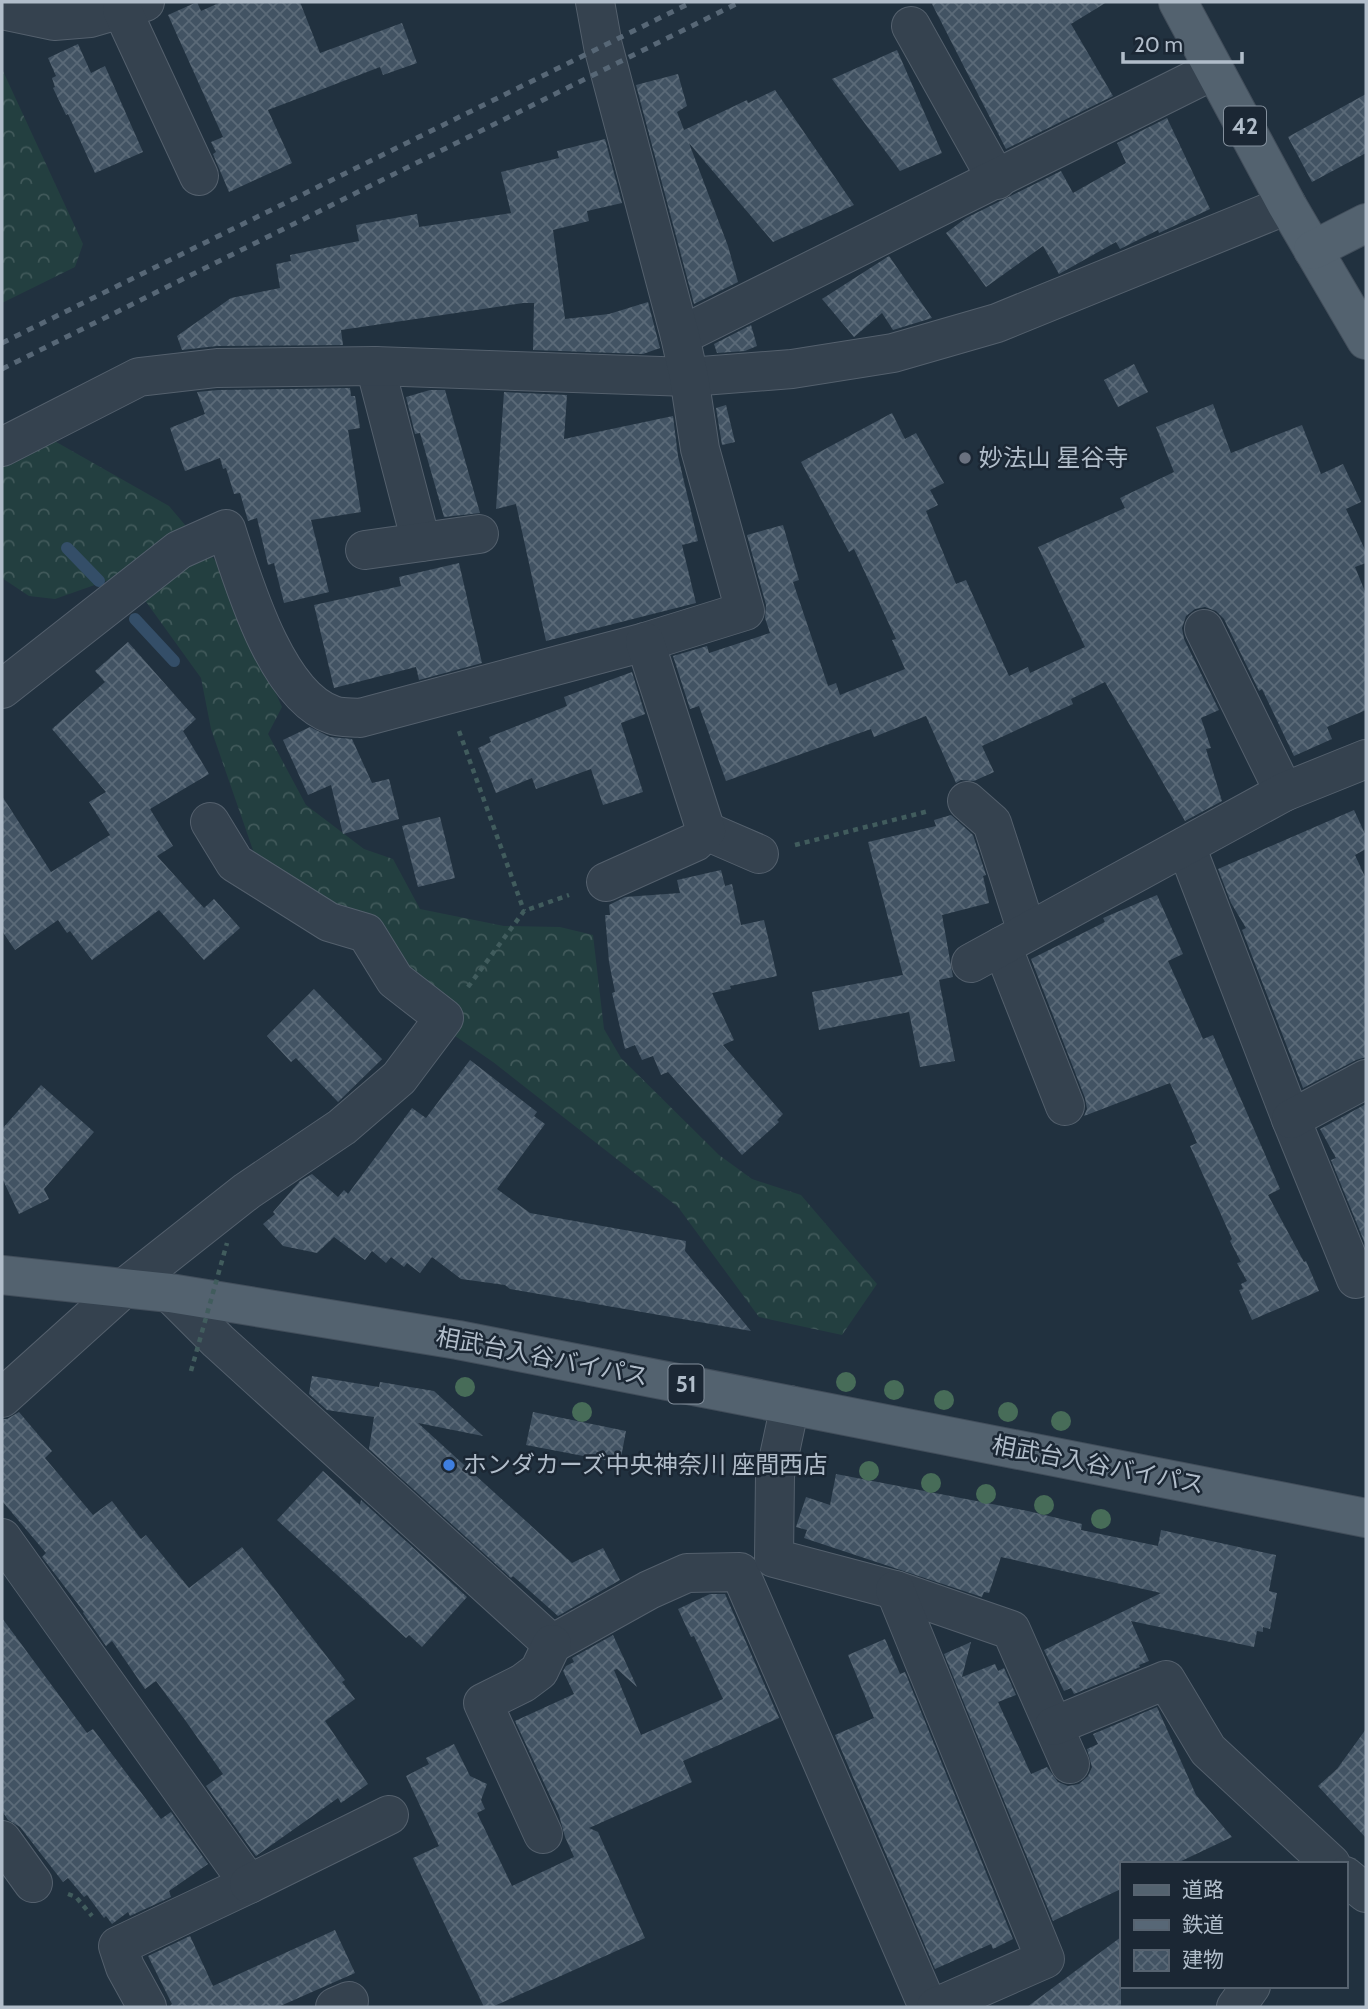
<svg xmlns="http://www.w3.org/2000/svg" width="1368" height="2009" viewBox="0 0 1368 2009" font-family="Cabin,'Noto Sans JP',sans-serif">
<style>
.forest{fill:url(#forest-crowns)}
.lines{fill:none;stroke-linecap:round;stroke-linejoin:round}
.stream{stroke:#344e68;stroke-width:12}
.building{fill:url(#building-cross-hatch)}
.minor-casing{stroke:#54606d;stroke-width:40}
.major-casing{stroke:#424e5b;stroke-width:40}
.path{stroke:#415c5d;stroke-width:4.5;stroke-dasharray:5 5;stroke-linecap:butt}
.minor{stroke:#35424f;stroke-width:38}
.major{stroke:#53626f;stroke-width:38}
.rail{stroke:#576776;stroke-width:5;stroke-dasharray:7 7;stroke-linecap:butt}
.path-bridge{stroke:#415c5d;stroke-width:4.5;stroke-dasharray:5 5;stroke-linecap:butt}
.tree{fill:#476c58}
.worship-dot{fill:#6b7280;stroke:#1b2734;stroke-width:2.5}
.shop-dot{fill:#3f7fe0;stroke:#1b2734;stroke-width:2.5}
.labels{text-anchor:middle;stroke-width:5;stroke-linejoin:round;paint-order:stroke}
.shield{fill:#1b2734;stroke:#84909d;stroke-width:2}
.shield-label{font-size:23px;font-weight:bold;fill:#b1bdca}
.poi-label{font-size:24px;fill:#b1bdca;stroke:#1b2734;text-anchor:start}
.street-label{font-size:24px;fill:#b1bdca;stroke:#1b2734}
</style>
<defs>
<pattern id="forest-crowns" width="20" height="18" patternUnits="userSpaceOnUse" patternTransform="scale(1.75)"><rect width="20" height="18" fill="#233f40"/><path d="M2 6a3 3 0 1 1 6 0M12 15a3 3 0 1 1 6 0" fill="none" stroke="#41595a"/></pattern>
<pattern id="building-cross-hatch" width="8" height="8" patternUnits="userSpaceOnUse" patternTransform="scale(1.75)"><rect width="8" height="8" fill="#425363"/><path d="M0 0l8 8M0 8l8-8" fill="none" stroke="#5b6a78"/></pattern>
</defs>
<rect width="100%" height="100%" fill="#21313f"/>
<g class="forest">
<polygon points="2,69 83,244 75,267 2,303"/>
<polygon points="51,439 169,506 219,565 282,707 268,734 306,805 364,849 393,859 420,909 504,926 560,927 593,935 604,1029 621,1058 719,1155 752,1179 801,1195 877,1284 842,1335 759,1317 678,1207 493,1062 391,992 355,930 254,853 211,729 201,678 126,574 55,599 29,596 2,578 2,461"/>
</g>
<g class="lines">
<g class="stream">
<polyline points="67,548 99,581"/>
<polyline points="135,619 174,661"/>
</g>
</g>
<g class="building">
<polygon points="197,2 201,11 221,2 300,2 320,53 402,23 417,63 383,75 380,67 268,110 292,163 229,192 213,154 216,152 211,142 223,137 168,15"/>
<polygon points="931,2 1107,2 1071,24 1113,96 1006,149"/>
<polygon points="78,44 91,73 105,66 143,152 95,173 68,114 66,115 53,88 55,87 52,78 56,76 48,58"/>
<polygon points="897,50 942,153 900,171 832,79"/>
<polygon points="678,74 687,106 677,112 684,130 747,100 748,103 775,90 854,205 773,242 689,143 728,246 738,282 694,304 636,85"/>
<polygon points="1366,94 1366,153 1312,182 1288,137"/>
<polygon points="1167,118 1210,209 1159,233 1158,230 1120,249 1116,242 1059,274 1043,246 986,287 946,233 966,218 1061,171 1073,193 1126,163 1117,143"/>
<polygon points="605,139 622,203 587,211 589,221 553,230 565,319 609,314 648,302 660,348 643,354 533,350 534,303 523,303 341,330 343,345 217,346 182,350 177,336 231,298 280,288 276,264 291,261 290,255 359,241 356,225 417,214 419,227 511,213 501,172 559,158 557,151"/>
<polygon points="889,256 932,318 893,330 882,313 854,337 822,299"/>
<polygon points="751,325 757,346 745,351 717,353 714,344"/>
<polygon points="1134,364 1148,392 1118,407 1104,380"/>
<polygon points="350,388 351,396 355,396 360,428 348,430 361,512 311,520 329,592 284,603 274,563 268,565 257,518 248,521 240,493 234,494 226,468 223,469 220,458 185,471 170,428 205,414 197,392 218,390"/>
<polygon points="430,390 445,390 480,513 444,517 420,433 415,434 406,397"/>
<polygon points="504,392 567,395 564,439 673,416 678,456 698,541 682,545 696,603 546,641 516,504 496,509"/>
<polygon points="1213,404 1231,453 1302,425 1321,474 1343,464 1361,502 1346,509 1366,552 1366,563 1355,567 1366,594 1366,710 1327,727 1332,739 1294,756 1262,689 1259,691 1224,619 1216,611 1205,607 1195,609 1186,616 1182,628 1184,639 1219,710 1201,718 1211,748 1206,749 1222,801 1185,821 1105,682 1071,699 1073,704 982,746 994,772 974,781 961,780 956,783 926,716 874,737 871,729 726,781 699,706 690,709 673,656 707,646 709,653 770,633 765,618 766,605 747,535 783,525 799,580 793,582 828,686 836,683 840,695 905,669 892,640 896,639 854,549 849,552 801,462 892,413 905,439 916,433 944,483 930,490 938,505 926,511 956,584 966,580 1009,676 1028,667 1030,673 1085,647 1038,547 1125,508 1120,498 1174,472 1156,427"/>
<polygon points="726,405 735,442 722,445 716,408"/>
<polygon points="459,563 482,663 419,680 416,667 334,688 314,605 401,586 399,577"/>
<polygon points="128,642 196,719 183,731 209,774 150,809 173,846 157,856 204,908 214,899 240,928 204,960 159,910 92,960 70,931 67,933 58,920 15,950 2,931 2,796 51,872 110,835 89,802 106,792 52,729 105,682 95,671"/>
<polygon points="632,672 645,714 621,723 643,792 603,805 591,769 536,789 532,778 496,793 478,748 491,742 489,737 567,706 564,697"/>
<polygon points="310,727 330,737 352,739 372,783 389,779 399,819 343,834 331,785 308,795 283,740"/>
<polygon points="1354,810 1366,836 1366,849 1355,855 1366,879 1366,1057 1356,1060 1303,1088 1242,930 1246,928 1231,903 1218,869"/>
<polygon points="951,815 973,835 986,875 983,876 989,903 942,915 953,977 939,980 955,1061 920,1067 909,1012 819,1030 812,992 903,975 868,842 936,826 934,820"/>
<polygon points="440,817 455,878 418,887 402,826"/>
<polygon points="721,870 725,886 732,884 741,925 764,920 777,976 730,986 731,989 712,993 734,1040 723,1045 783,1114 777,1120 779,1122 742,1155 668,1072 661,1075 653,1056 642,1060 635,1045 625,1049 612,993 615,992 609,962 605,915 610,915 609,905 625,897 680,893 677,880"/>
<polygon points="1157,895 1183,954 1168,961 1203,1039 1213,1035 1280,1189 1268,1195 1304,1262 1306,1261 1319,1291 1252,1320 1239,1290 1243,1289 1241,1284 1247,1281 1237,1263 1241,1262 1230,1241 1232,1239 1190,1146 1197,1143 1170,1083 1084,1116 1087,1109 1085,1098 1031,959 1105,922 1103,918"/>
<polygon points="314,989 382,1059 338,1102 296,1058 291,1062 267,1036"/>
<polygon points="470,1060 537,1112 534,1116 545,1124 497,1189 530,1213 686,1241 685,1251 751,1331 510,1289 505,1285 461,1279 432,1257 420,1273 407,1263 404,1267 391,1257 386,1263 372,1251 365,1260 334,1237 317,1253 283,1246 263,1224 275,1214 273,1212 300,1181 312,1174 338,1197 344,1190 348,1194 412,1108 426,1118"/>
<polygon points="41,1085 94,1132 44,1189 49,1199 19,1214 2,1178 2,1129"/>
<polygon points="1366,1104 1366,1246 1331,1160 1336,1158 1320,1129"/>
<polygon points="312,1376 379,1387 380,1382 434,1391 483,1436 418,1423 572,1563 603,1548 620,1580 558,1616 513,1576 511,1578 369,1449 374,1417 327,1410 309,1394"/>
<polygon points="19,1412 52,1451 45,1458 93,1515 112,1501 141,1539 146,1535 189,1588 242,1547 345,1680 342,1682 355,1699 325,1721 368,1784 341,1803 338,1798 256,1856 206,1786 223,1774 185,1720 156,1681 145,1689 112,1641 106,1646 83,1613 84,1612 42,1557 46,1553 2,1501 2,1419 7,1419"/>
<polygon points="533,1412 626,1431 620,1463 526,1445"/>
<polygon points="323,1471 360,1505 361,1500 467,1597 422,1647 409,1635 406,1638 277,1520"/>
<polygon points="836,1474 1028,1511 1082,1524 1081,1530 1158,1546 1161,1530 1276,1555 1269,1591 1277,1593 1270,1629 1263,1627 1263,1632 1257,1631 1254,1647 1131,1621 1149,1661 1139,1665 1140,1667 1074,1694 1071,1688 1064,1691 1044,1650 1161,1593 1001,1557 989,1593 984,1592 982,1597 804,1538 807,1530 796,1527 806,1497 830,1505"/>
<polygon points="710,1594 725,1594 779,1718 683,1761 692,1782 589,1828 598,1832 645,1938 492,2007 484,2007 413,1858 439,1846 406,1776 429,1764 426,1758 454,1744 470,1776 487,1784 481,1800 485,1809 477,1813 512,1886 574,1857 565,1837 559,1815 515,1721 574,1694 563,1671 566,1666 574,1662 572,1658 613,1635 637,1687 617,1669 614,1670 641,1735 723,1699 694,1636 691,1637 678,1609"/>
<polygon points="2,1618 87,1733 93,1729 161,1819 171,1812 208,1864 169,1891 171,1897 130,1916 128,1912 112,1924 106,1916 104,1918 87,1895 84,1897 68,1878 63,1882 20,1827 8,1820 2,1811"/>
<polygon points="885,1639 900,1674 905,1672 1013,1939 993,1949 991,1944 935,1969 835,1735 874,1718 848,1655"/>
<polygon points="971,1642 962,1677 995,1664 998,1671 1004,1668 1016,1695 998,1702 1031,1774 1047,1767 1058,1782 1068,1786 1079,1784 1088,1776 1092,1767 1087,1749 1098,1744 1093,1734 1157,1707 1196,1795 1232,1837 1175,1864 1121,1864 1121,1889 1053,1921 944,1654"/>
<polygon points="1366,1729 1366,1838 1318,1786 1337,1769"/>
<polygon points="335,1930 355,1973 278,2007 169,2007 172,2004 148,1956 190,1936 213,1986"/>
<polygon points="1121,1937 1121,2007 1027,2007"/>
</g>
<g class="lines">
<defs>
<g id="minor">
<polyline points="2,10 54,21 90,18 145,2"/>
<polyline points="122,10 199,176"/>
<polyline points="911,26 997,180"/>
<polyline points="680,336 1214,70"/>
<polyline points="375,366 421,542"/>
<polyline points="2,447 139,377 217,368 375,366 689,377 792,369 893,353 997,323 1287,205"/>
<polyline points="365,550 479,534"/>
<polyline points="1204,629 1284,792"/>
<path d="M2 689 179 550 226 529C243 581 276 696 333 715 341 718 352 717 360 718L645 642 745 611 700 449 689 377 680 336 603 46 595 2"/>
<polyline points="967,801 992,823 1027,932"/>
<polyline points="706,831 759,854"/>
<polyline points="1186,846 1291,1119 1356,1279"/>
<polyline points="606,882 695,842 706,831 645,642"/>
<polyline points="1002,946 1065,1106"/>
<polyline points="971,963 1284,792 1366,759"/>
<polyline points="1291,1119 1366,1079"/>
<polyline points="170,1293 218,1341 552,1644 649,1590 687,1573 740,1572 928,2007"/>
<polyline points="2,1398 124,1288 247,1191 342,1127 399,1078 444,1018 395,980 366,933 329,922 235,863 210,822"/>
<polyline points="790,1405 775,1475 774,1558 895,1590 1011,1630 1070,1764"/>
<polyline points="2,1538 249,1884 118,1946 125,1967 147,2007"/>
<polyline points="895,1590 1045,1959 936,2007"/>
<polyline points="1054,1726 1166,1680 1208,1750 1331,1864"/>
<polyline points="543,1834 483,1703 523,1683 539,1671 552,1644"/>
<polyline points="2,1840 33,1883"/>
<polyline points="1345,1876 1366,1893"/>
<polyline points="249,1884 389,1815"/>
<polyline points="335,2007 349,2001"/>
<polyline points="1236,2007 1251,1986"/>
</g>
<g id="major">
<polyline points="1178,2 1287,205 1366,340"/>
<polyline points="1313,250 1366,223"/>
<polyline points="2,1275 170,1293 458,1340 1366,1518"/>
</g>
</defs>
<use href="#minor" class="minor-casing"/>
<use href="#major" class="major-casing"/>
<g class="path">
<polyline points="459,731 524,911"/>
<polyline points="795,845 929,811"/>
<polyline points="468,987 524,911 569,895"/>
<polyline points="68,1894 76,1897 92,1916"/>
</g>
<use href="#minor" class="minor"/>
<use href="#major" class="major"/>
<g class="rail">
<polyline points="2,343 692,2"/>
<polyline points="2,369 740,2"/>
</g>
<polyline class="path-bridge" points="191,1371 227,1243"/>
</g>
<g class="tree">
<circle cx="846" cy="1382" r="10"/>
<circle cx="465" cy="1387" r="10"/>
<circle cx="894" cy="1390" r="10"/>
<circle cx="944" cy="1400" r="10"/>
<circle cx="582" cy="1412" r="10"/>
<circle cx="1008" cy="1412" r="10"/>
<circle cx="1061" cy="1421" r="10"/>
<circle cx="869" cy="1471" r="10"/>
<circle cx="931" cy="1483" r="10"/>
<circle cx="986" cy="1494" r="10"/>
<circle cx="1044" cy="1505" r="10"/>
<circle cx="1101" cy="1519" r="10"/>
</g>
<circle class="worship-dot" cx="965" cy="458" r="7"/>
<circle class="shop-dot" cx="449" cy="1465" r="7"/>
<g class="labels">
<g class="shield">
<rect x="1224" y="106.5" width="42" height="39" rx="5"/>
<rect x="668.5" y="1364.5" width="35" height="39" rx="5"/>
</g>
<g class="shield-label">
<text x="1245" y="134">42</text>
<text x="686" y="1392">51</text>
</g>
<g class="poi-label">
<text x="979" y="466">妙法山 星谷寺</text>
<text x="463" y="1473">ホンダカーズ中央神奈川 座間西店</text>
</g>
<g class="street-label">
<text transform="translate(542 1357) rotate(11)" y="8">相武台入谷バイパス</text>
<text transform="translate(1098 1465) rotate(11)" y="8">相武台入谷バイパス</text>
</g>
</g>
<rect width="1368" height="2009" fill="none" stroke="#b1bdca" stroke-width="7"/>
<rect x="1120" y="1862" width="228" height="126" fill="#1b2734" stroke="#576370" stroke-width="2"/>
<rect x="1134" y="1885" width="35" height="10" fill="#53626f" stroke="#576370" stroke-width="2"/>
<text x="1182" y="1897" font-size="21" fill="#b1bdca">道路</text>
<rect x="1134" y="1920" width="35" height="10" fill="#576776" stroke="#576370" stroke-width="2"/>
<text x="1182" y="1932" font-size="21" fill="#b1bdca">鉄道</text>
<rect x="1134" y="1950" width="35" height="21" fill="url(#building-cross-hatch)" stroke="#576370" stroke-width="2"/>
<text x="1182" y="1967" font-size="21" fill="#b1bdca">建物</text>
<path d="M1123 52v10h119v-10" fill="none" stroke="#b1bdca" stroke-width="3.5"/>
<text x="1134" y="52" font-size="21" fill="#b1bdca" stroke="#1b2734" stroke-width="5" paint-order="stroke">20 m</text>
</svg>
